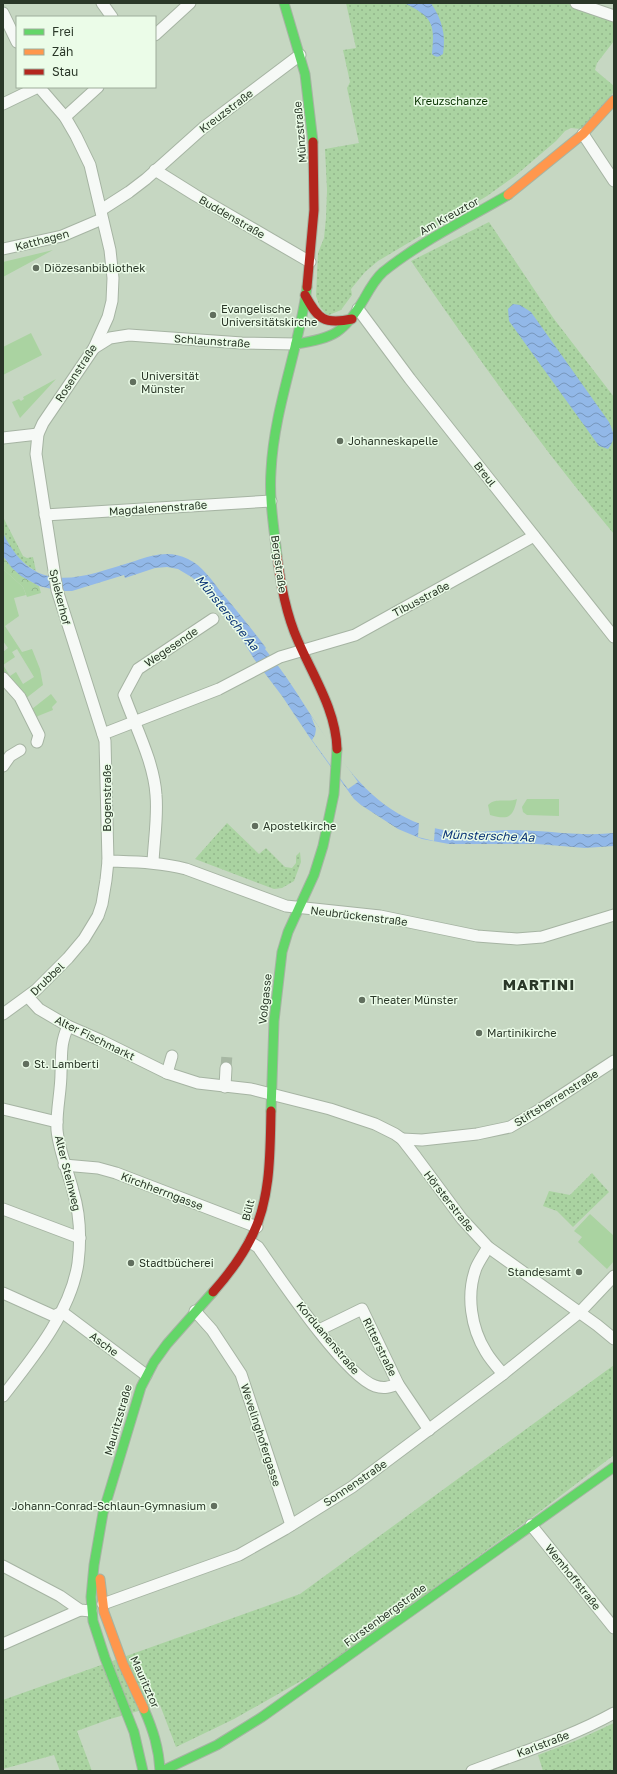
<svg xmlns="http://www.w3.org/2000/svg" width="617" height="1774" viewBox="0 0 617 1774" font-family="'Golos Text',sans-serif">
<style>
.green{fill:#aad3a1;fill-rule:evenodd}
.forest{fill:url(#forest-crowns)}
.park{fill:url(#park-dots)}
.water{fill:url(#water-waves)}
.pier{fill:#c6d7c2}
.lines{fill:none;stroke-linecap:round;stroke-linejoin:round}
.street-tunnel{stroke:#a7b7a3;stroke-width:11;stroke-dasharray:11 5.5;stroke-linecap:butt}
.street-casing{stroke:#a6b4a3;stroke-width:13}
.fast-casing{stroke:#a6b4a3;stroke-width:11}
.slow-casing{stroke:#a6b4a3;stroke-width:11}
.jam-casing{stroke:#a6b4a3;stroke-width:11}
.street{stroke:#f6f9f6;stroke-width:11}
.fast{stroke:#63d668;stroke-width:9}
.slow{stroke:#ff974d;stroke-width:9}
.jam{stroke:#b3261e;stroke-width:9}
.poi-dot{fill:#616f5e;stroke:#ebfce8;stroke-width:1.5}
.labels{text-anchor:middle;stroke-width:3;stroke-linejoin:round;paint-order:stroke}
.park-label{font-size:11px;fill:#093400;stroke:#ebfce8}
.street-label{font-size:11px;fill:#2a3728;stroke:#ebfce8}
.poi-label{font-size:11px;fill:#2a3728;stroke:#ebfce8;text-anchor:start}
.water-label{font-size:12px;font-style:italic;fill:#0a3477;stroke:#ebfce8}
.district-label{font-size:15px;font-weight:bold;letter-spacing:1px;fill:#2a3728;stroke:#ebfce8}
</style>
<defs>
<pattern id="forest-crowns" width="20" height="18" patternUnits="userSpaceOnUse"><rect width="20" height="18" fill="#aad3a1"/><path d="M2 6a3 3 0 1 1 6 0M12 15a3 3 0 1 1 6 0" fill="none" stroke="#92b68b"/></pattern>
<pattern id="park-dots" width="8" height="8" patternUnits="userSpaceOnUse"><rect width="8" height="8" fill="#aad3a1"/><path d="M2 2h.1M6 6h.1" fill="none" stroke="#92b68b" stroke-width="1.8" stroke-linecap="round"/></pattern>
<pattern id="water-waves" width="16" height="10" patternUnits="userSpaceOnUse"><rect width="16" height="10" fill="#92b8e8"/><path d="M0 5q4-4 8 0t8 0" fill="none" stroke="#7796bc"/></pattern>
</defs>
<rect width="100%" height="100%" fill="#c6d7c2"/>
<g class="green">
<polygon points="53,250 3,277 3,262"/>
<polygon points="31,333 42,355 3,375 3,347"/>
<polygon points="56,379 20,418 12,402 19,399 21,401 24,399 23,397"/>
<path d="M3 569 23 587 26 595 14 598 19 616 5 626 22 652 32 649 40 669 43 685 25 699 14 682H10L3 672V652L8 648 3 641ZM17 649 34 677 23 684 16 672 10 676 3 665 15 657 12 652Z"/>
<polygon points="51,694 57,702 52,707 53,710 38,716 36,718 32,709"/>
<path d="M517 799C513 818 508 820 490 815L488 805C496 797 507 803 517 799Z"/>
<polygon points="527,799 559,799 559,816 527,815 523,812 522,807"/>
<polygon points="590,1214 614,1236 614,1261 607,1269 578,1242 582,1237 574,1231"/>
</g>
<path class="forest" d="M3 556C13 570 24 578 39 586L41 593 27 597 23 587 3 569Z"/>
<g class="park">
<polygon points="346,3 566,3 614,21 614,41 597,63 595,70 614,86 614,92 581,129 571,128 565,131 556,141 515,176 487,196 378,261 365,272 351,289 352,295 341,310 329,315 326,314 320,307 316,296 318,253 324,238 326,218 327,190 325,149 359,143 347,88 350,82 343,50 356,48"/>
<path d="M489 222 554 319 614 397V534C541 447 475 354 411 261Z"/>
<path d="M3 517 23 556 27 558 33 557 36 571C22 563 7 549 3 533 2 528 3 522 3 517Z"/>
<polygon points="227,823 259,854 266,848 285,867 292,868 296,863 296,856 300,852 301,862 294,881 282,888 274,889 195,859"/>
<polygon points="592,1173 609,1192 573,1227 557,1211 543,1206 549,1191 570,1195"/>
<polygon points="614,1365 614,1455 534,1516 322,1669 234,1719 176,1747 160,1705 110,1719 77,1731 92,1771 60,1771 54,1755 3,1769 3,1700 300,1594"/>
<polygon points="614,1723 614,1771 543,1771 538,1755 575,1741"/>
</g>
<g class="water">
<path d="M404 3H431C442 20 446 34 443 54 439 57 436 58 432 54 435 24 433 17 404 3Z"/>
<path d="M513 304 520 305 531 312 609 422C614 433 616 439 608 449L599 446 509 321 508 309Z"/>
<path d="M3 533C35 598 79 578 135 561 153 555 170 550 188 559 203 566 212 581 222 593 237 611 252 629 266 648L265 649C323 718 353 824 459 832 474 833 490 831 505 830 541 829 578 837 614 833V846L585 848 537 844H449L422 839 398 829 361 805 354 799 310 738 282 696 254 659 242 639 193 578 178 569 167 567 155 568 125 578 124 575 72 591H60L39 586 21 576 12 568 3 556Z"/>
</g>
<g class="pier">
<polygon points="311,716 358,782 348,789 312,740 315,735 316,729"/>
<polygon points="419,822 435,827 434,841 418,837"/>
</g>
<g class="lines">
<polyline class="street-tunnel" points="226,1068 227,1054"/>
<defs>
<g id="street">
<polyline points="102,3 112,17"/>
<polyline points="576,3 614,16"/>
<polyline points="3,13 17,42"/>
<polyline points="155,35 190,3"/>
<polyline points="3,104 38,87"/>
<polyline points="65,117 98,87"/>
<polyline points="583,134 614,181"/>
<polyline points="155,170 195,195 310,262"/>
<polyline points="101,210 129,192 146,179 203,128 300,55"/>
<polyline points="3,249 62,236 102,219"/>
<polyline points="358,309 410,379 614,637"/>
<polyline points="94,348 110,338 129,335 242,343 296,344"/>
<polyline points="3,438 38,434"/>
<polyline points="45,515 271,501"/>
<polyline points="3,678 20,697 39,735 37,742"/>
<polyline points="103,734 219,689 280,657 355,635 534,536"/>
<polyline points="3,766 10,756 20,750"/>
<path d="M108 861C134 862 160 862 186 869L286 906 380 916 477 936 517 939 542 937 614 915"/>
<path d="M153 862C154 840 158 817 156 795 154 762 135 726 124 695L138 669 213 619"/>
<polyline points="28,997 39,1009 68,1026 100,1040 167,1073 198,1083 251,1089 330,1109 375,1124 395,1134 402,1139 416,1157 462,1219 488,1247 597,1325 614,1339"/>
<polyline points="3,1014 36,990 68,958 84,939 98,916 102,904 106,880 108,861 105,741 57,590 36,454 38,434 43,423 94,348 108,317 112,301 113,278 110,250 90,165 76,136 65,117 39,87"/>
<polyline points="167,1073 172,1056"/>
<polyline points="225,1087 226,1068"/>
<polyline points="3,1109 57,1122"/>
<polyline points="402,1139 422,1140 477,1134 510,1127 539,1110 614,1061"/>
<polyline points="64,1165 98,1168 116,1173 257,1227"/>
<polyline points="3,1209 80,1238"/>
<path d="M250 1242 258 1247C279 1277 345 1376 375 1386 384 1389 390 1387 398 1384L429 1430"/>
<path d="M488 1247C484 1254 479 1261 476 1268 466 1295 471 1328 486 1352 490 1359 497 1367 503 1374"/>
<polyline points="3,1293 54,1316 62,1312"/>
<polyline points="195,1311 212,1330 241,1374 291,1525"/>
<polyline points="62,1312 146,1375"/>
<polyline points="319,1330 362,1309 398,1384"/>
<path d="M3 1396C32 1359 71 1312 78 1263 81 1239 80 1214 73 1191 68 1171 59 1151 57 1130 56 1111 61 1092 61 1073 62 1052 60 1045 68 1026"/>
<polyline points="531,1525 614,1628"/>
<polyline points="3,1566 60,1596 80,1610 91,1611"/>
<polyline points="103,1604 239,1555 285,1529 352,1487 503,1374 580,1312 614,1276"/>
<polyline points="3,1644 80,1610"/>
<path d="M472 1771C519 1753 569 1738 614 1713"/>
</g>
<g id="fast">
<polyline points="284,3 305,74 313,142"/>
<path d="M296 344C334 338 344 333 364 299 369 290 375 279 383 272 420 242 467 219 508 195"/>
<path d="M277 556C274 527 269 500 271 471 274 408 299 349 307 287"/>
<polyline points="271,1111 274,1021 282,952 288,932 314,875 323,846 334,794 337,749"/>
<path d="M144 1709C153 1730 159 1748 160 1771"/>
<polyline points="143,1771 134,1732 105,1658 93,1621 91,1597 94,1565 103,1513 141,1387 154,1362 167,1344 213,1292"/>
<polyline points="162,1771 217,1745 262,1717 614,1467"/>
</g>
<g id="slow">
<polyline points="508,195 583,134 614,100"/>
<polyline points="100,1579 104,1612 123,1664 144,1709"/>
</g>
<g id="jam">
<polyline points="307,287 314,210 313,142"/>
<path d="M305 295C318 319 324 325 352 319"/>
<path d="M277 556C281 585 286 614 298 641 313 676 336 710 337 749"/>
<path d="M213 1292C229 1274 243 1255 253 1234 271 1197 270 1151 271 1111"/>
</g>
</defs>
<use href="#street" class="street-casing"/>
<use href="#fast" class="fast-casing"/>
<use href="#slow" class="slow-casing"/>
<use href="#jam" class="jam-casing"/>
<use href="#street" class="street"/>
<use href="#fast" class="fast"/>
<use href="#slow" class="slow"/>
<use href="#jam" class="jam"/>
</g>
<g class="poi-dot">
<circle cx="36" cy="268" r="4"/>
<circle cx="213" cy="315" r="4"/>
<circle cx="133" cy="382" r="4"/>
<circle cx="340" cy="441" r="4"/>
<circle cx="255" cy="826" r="4"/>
<circle cx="362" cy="1000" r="4"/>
<circle cx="479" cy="1033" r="4"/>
<circle cx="26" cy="1064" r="4"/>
<circle cx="131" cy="1263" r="4"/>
<circle cx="579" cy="1272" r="4"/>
<circle cx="214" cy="1506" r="4"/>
</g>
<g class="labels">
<g class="park-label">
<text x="451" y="105">Kreuzschanze</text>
</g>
<g class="street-label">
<text transform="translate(226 111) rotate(-37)" y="4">Kreuzstraße</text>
<text transform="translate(300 132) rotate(-95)" y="4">Münzstraße</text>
<text transform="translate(449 216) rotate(-29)" y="4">Am Kreuztor</text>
<text transform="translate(232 217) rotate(30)" y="4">Buddenstraße</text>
<text transform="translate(42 240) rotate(-15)" y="4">Katthagen</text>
<text transform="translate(212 341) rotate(4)" y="4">Schlaunstraße</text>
<text transform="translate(76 373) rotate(-57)" y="4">Rosenstraße</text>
<text transform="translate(485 474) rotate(52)" y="4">Breul</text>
<text transform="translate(158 508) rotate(-4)" y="4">Magdalenenstraße</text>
<text transform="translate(279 564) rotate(82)" y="4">Bergstraße</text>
<text transform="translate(60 597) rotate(76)" y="4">Spiekerhof</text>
<text transform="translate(421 599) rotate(-28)" y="4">Tibusstraße</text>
<text transform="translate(171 647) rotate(-34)" y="4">Wegesende</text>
<text transform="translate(107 798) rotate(-90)" y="4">Bogenstraße</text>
<text transform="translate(359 916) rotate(7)" y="4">Neubrückenstraße</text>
<text transform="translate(47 979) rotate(-44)" y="4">Drubbel</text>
<text transform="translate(265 999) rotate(-84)" y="4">Voßgasse</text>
<text transform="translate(95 1038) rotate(26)" y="4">Alter Fischmarkt</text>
<text transform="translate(556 1098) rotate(-32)" y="4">Stiftsherrenstraße</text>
<text transform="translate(68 1173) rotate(76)" y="4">Alter Steinweg</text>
<text transform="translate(162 1191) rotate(21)" y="4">Kirchherrngasse</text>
<text transform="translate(449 1201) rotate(52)" y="4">Hörsterstraße</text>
<text transform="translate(248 1210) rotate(-76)" y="4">Bült</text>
<text transform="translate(328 1338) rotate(50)" y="4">Korduanenstraße</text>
<text transform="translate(104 1344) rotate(37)" y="4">Asche</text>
<text transform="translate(380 1347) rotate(64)" y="4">Ritterstraße</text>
<text transform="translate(118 1420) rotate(-74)" y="4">Mauritzstraße</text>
<text transform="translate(261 1435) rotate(72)" y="4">Wevelinghofergasse</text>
<text transform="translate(355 1483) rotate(-34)" y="4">Sonnenstraße</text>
<text transform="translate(573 1577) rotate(51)" y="4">Wemhoffstraße</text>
<text transform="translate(385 1615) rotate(-36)" y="4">Fürstenbergstraße</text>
<text transform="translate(145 1682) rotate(66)" y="4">Mauritztor</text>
<text transform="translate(543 1744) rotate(-21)" y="4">Karlstraße</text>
</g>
<g class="poi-label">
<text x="44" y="272">Diözesanbibliothek</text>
<text x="221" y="313">Evangelische<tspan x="221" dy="13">Universitätskirche</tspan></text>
<text x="141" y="380">Universität<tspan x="141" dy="13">Münster</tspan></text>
<text x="348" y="445">Johanneskapelle</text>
<text x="263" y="830">Apostelkirche</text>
<text x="370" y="1004">Theater Münster</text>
<text x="487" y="1037">Martinikirche</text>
<text x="34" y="1068">St. Lamberti</text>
<text x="139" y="1267">Stadtbücherei</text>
<text x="571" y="1276" text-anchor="end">Standesamt</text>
<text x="206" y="1510" text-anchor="end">Johann-Conrad-Schlaun-Gymnasium</text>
</g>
<g class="water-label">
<text transform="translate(227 613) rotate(51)" y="4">Münstersche Aa</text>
<text transform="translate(488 836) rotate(2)" y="4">Münstersche Aa</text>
</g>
<g class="district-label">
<text x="539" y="990">MARTINI</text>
</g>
</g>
<rect width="617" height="1774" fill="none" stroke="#2a3728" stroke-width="8"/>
<rect x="16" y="16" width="140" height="72" fill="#ebfce8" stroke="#9ead9b"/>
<rect x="24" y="29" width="20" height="6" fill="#63d668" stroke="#9ead9b"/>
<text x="52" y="36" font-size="12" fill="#2a3728">Frei</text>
<rect x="24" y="49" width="20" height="6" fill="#ff974d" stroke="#9ead9b"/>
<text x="52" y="56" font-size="12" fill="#2a3728">Zäh</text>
<rect x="24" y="69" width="20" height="6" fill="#b3261e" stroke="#9ead9b"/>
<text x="52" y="76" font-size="12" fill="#2a3728">Stau</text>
</svg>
